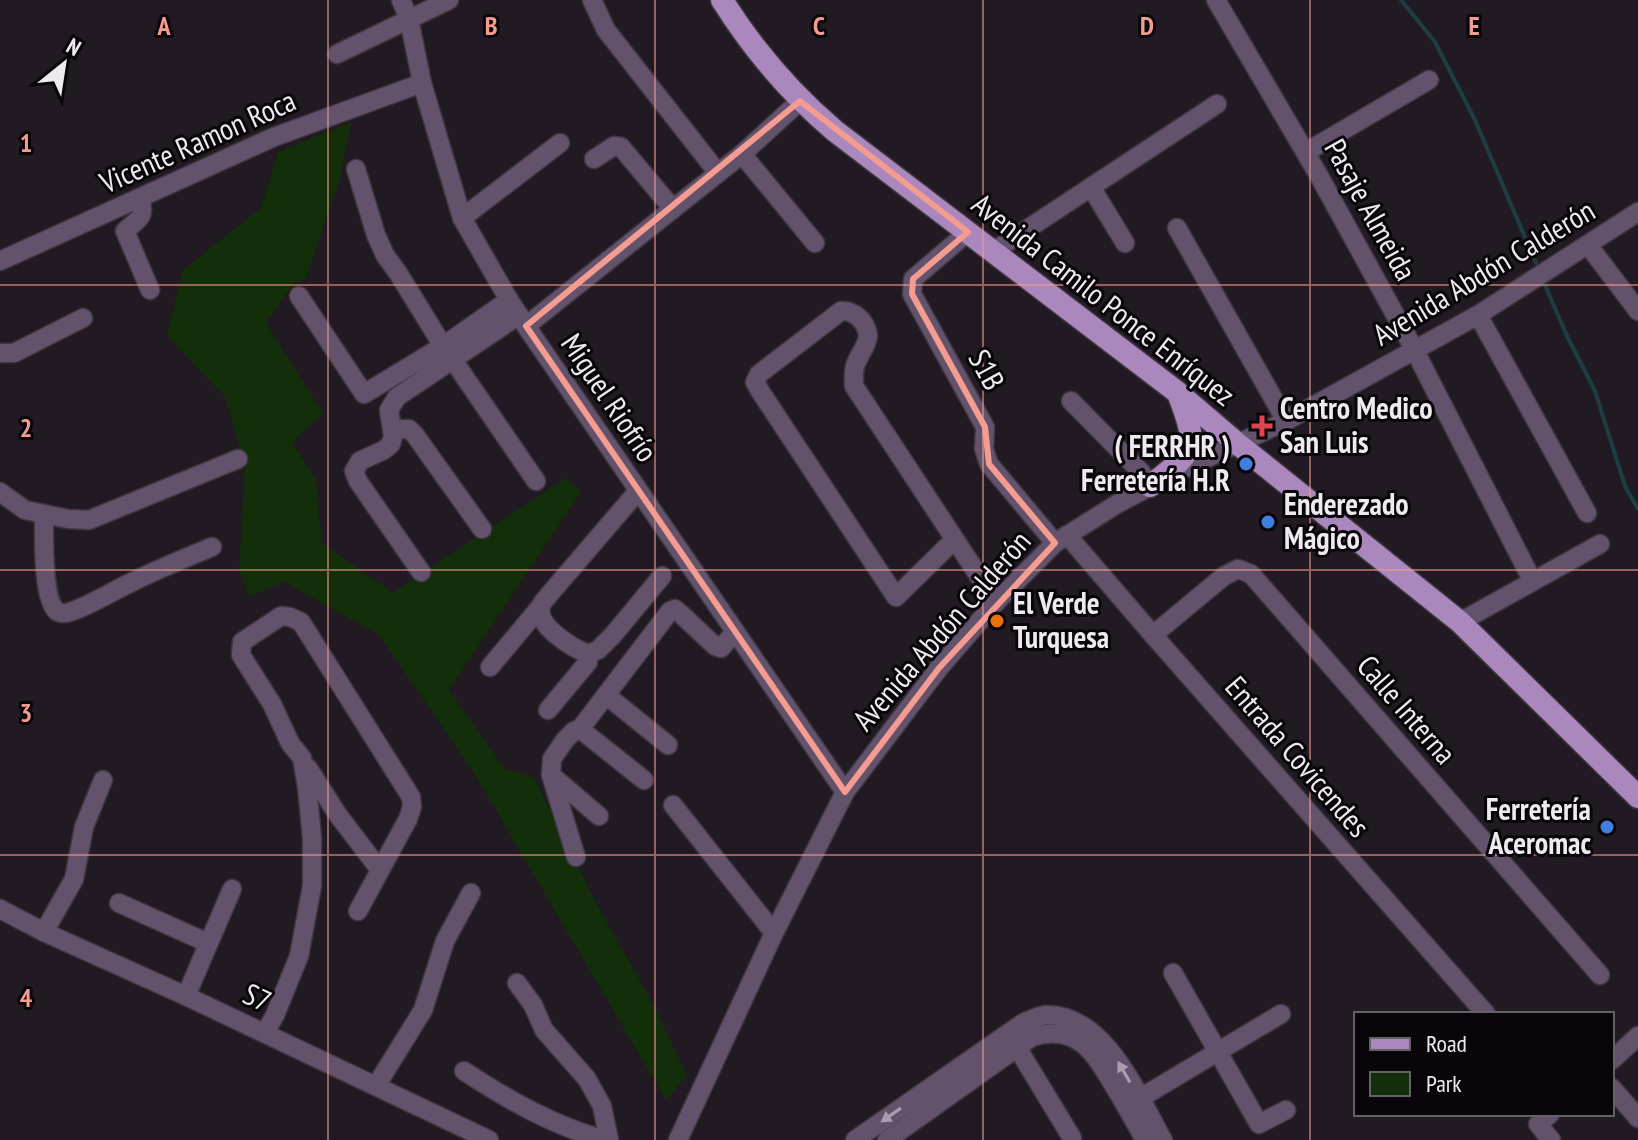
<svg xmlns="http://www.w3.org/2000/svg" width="1638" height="1140" viewBox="0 0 1638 1140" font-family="'PT Sans Narrow',sans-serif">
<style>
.green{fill:#122f09}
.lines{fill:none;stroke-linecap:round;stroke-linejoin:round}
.stream{stroke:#1c3f41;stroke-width:4}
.minor-casing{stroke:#3f3740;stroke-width:21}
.major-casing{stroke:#3f3740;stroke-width:25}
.minor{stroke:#63526c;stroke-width:18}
.major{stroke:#aa87bc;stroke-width:22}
.oneway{fill:#a99eae}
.marked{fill:none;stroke:#f59c91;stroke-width:6;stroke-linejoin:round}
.grid{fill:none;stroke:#f59c91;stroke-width:2;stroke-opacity:0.55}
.health-dot{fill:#e0444e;stroke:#09060a;stroke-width:3}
.shop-dot{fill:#3f7fe0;stroke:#09060a;stroke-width:3}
.food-dot{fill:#e8710a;stroke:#09060a;stroke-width:3}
.labels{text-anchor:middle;stroke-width:6;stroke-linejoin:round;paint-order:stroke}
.street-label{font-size:30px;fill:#efe9f0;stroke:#09060a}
.poi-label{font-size:30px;font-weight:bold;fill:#efe9f0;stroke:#09060a;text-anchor:start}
.grid-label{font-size:26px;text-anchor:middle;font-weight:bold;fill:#f59c91;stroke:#09060a;stroke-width:6;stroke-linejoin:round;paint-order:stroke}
</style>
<rect width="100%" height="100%" fill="#221a23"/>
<polygon class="green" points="351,122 339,182 306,278 293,284 266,323 323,413 292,442 316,480 322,543 393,593 566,478 581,492 449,690 504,768 534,778 598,907 653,1004 687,1076 666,1100 472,769 379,635 285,582 248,596 239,570 245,465 225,397 167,336 182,271 261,208 278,152"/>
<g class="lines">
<g class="stream">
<polyline points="1401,0 1435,42 1475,120 1536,263"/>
<polyline points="1544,283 1567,336 1595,391 1625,486 1638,509"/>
</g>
<defs>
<g id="minor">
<polyline points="401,0 409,19 422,83 462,218 509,300 526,326 845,792"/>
<polyline points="592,0 606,30 718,173"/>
<polyline points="1216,0 1318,174 1414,349 1532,580"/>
<polyline points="337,54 449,0"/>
<polyline points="1306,152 1429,80"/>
<polyline points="742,154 815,243"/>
<polyline points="594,159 614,146 621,147 673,209"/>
<polyline points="356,169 376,235 385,255 398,273 443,346"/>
<polyline points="1091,187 1125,243"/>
<path d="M140 198C146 218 139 218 125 231L150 290"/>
<polyline points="462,218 560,143"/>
<polyline points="1177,228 1286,421"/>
<polyline points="968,232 913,279 912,294 985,427 984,449 989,464 1055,543"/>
<polyline points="1588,245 1638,311"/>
<polyline points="994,251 1217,104"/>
<polyline points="0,261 274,137 422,83"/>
<polyline points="299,296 364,394 443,346 509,300"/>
<polyline points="1478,315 1587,513"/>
<polyline points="526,326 742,154 800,101"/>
<polyline points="0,353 14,353 83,318"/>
<polyline points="453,360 536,481"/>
<polyline points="1071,401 1141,472 1150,486"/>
<polyline points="392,429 409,429 415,435 482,529"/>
<path d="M638 491 548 596C546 599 542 602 541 606 535 626 573 648 588 654L598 650 613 635 662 576"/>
<polyline points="0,492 25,510 68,519 89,520 238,459"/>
<path d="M44 515C44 533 42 603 58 612 62 614 66 613 70 612 91 605 111 592 132 582 158 569 185 558 212 547"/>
<polyline points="1067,535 1153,635 1486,1014"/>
<path d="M954 540 896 597 760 391 755 382 759 374 841 311C854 310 866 321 868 335 868 345 858 356 855 366 853 373 854 379 854 386L996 602"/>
<polyline points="421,572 358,481 354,471 360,461 384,450 391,444 393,436 389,410 397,397 519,315"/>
<polyline points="1460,622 1600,544"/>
<polyline points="1153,635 1224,576 1238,569 1251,574 1600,975"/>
<polyline points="490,667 541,606"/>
<polyline points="606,695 668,745"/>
<polyline points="548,710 588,662 588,654"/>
<polyline points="580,729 670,611 675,609 681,614 715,646 721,648 735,632"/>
<polyline points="308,768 338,815 380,870"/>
<polyline points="551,775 599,816"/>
<polyline points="673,805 774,933"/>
<polyline points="576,857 551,775 552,759 565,740 574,731 580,729 644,780"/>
<polyline points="119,903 208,943"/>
<polyline points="0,909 44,932 186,996 489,1140"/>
<polyline points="44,932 74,879 84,827 103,780"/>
<polyline points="1173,973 1259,1124 1286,1110"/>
<polyline points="517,983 533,1005 544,1030 587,1079 602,1106 609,1140"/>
<polyline points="186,996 232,889"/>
<polyline points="265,1033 275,1015 299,956 312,886 312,838 307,787 302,758 290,743 272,704 241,655 242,642 281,616 290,617 301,622 411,797 412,807 408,819 358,911"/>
<polyline points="1012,1039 1072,1138"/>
<polyline points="1612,1060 1638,1036"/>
<path d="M464 1071C508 1100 554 1126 605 1140"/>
<polyline points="376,1086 423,1010 445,941 471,893"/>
<polyline points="1612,1088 1638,1118"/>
<polyline points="1132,1103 1281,1014"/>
<polyline points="1550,1114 1538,1124 1551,1140"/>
<polyline points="678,1140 774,933 845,792 939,668 996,602 1055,543 1117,504 1177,472 1286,421 1478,315 1638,212"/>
<path d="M855 1140 1023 1023C1030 1020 1038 1016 1046 1015 1106 1014 1138 1096 1163 1140"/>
<path d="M887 1140 1032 1037C1077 1023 1094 1052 1114 1086 1125 1104 1135 1122 1145 1140"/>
</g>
<g id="major">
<path d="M722 0C754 51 789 92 835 131L1177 392 1239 445 1460 622 1638 797"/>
<path d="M1150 486C1196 450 1199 448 1178 393"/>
</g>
</defs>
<use href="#minor" class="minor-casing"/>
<use href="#major" class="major-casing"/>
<use href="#minor" class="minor"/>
<use href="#major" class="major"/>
</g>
<defs><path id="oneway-solid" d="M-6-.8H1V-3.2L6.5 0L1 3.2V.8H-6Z" transform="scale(2)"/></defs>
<g class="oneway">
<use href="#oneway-solid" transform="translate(1124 1072) rotate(-120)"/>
<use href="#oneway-solid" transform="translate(891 1115) rotate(145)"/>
</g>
<path class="marked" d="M800 101 968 232 913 279 912 294 985 427 989 464 1055 543 939 668 845 792 526 326Z"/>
<path class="grid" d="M328 0V1140M655 0V1140M983 0V1140M1310 0V1140M0 285H1638M0 570H1638M0 855H1638"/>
<path class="health-dot" d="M1258 414h8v8h8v8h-8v8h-8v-8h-8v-8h8z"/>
<g class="shop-dot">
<circle cx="1246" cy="464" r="8"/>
<circle cx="1268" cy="522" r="8"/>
<circle cx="1607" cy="827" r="8"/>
</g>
<circle class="food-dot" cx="997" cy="621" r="8"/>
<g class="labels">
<g class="street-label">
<text transform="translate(198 142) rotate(-24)" y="10">Vicente Ramon Roca</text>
<text transform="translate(1370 210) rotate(61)" y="10">Pasaje Almeida</text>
<text transform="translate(1484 273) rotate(-31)" y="10">Avenida Abdón Calderón</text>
<text transform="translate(1103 300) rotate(38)" y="10">Avenida Camilo Ponce Enríquez</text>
<text transform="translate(986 370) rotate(61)" y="10">S1B</text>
<text transform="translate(609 398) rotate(56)" y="10">Miguel Riofrío</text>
<text transform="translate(942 631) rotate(-49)" y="10">Avenida Abdón Calderón</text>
<text transform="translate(1406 710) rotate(49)" y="10">Calle Interna</text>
<text transform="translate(1297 757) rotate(49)" y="10">Entrada Covicendes</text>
<text transform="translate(257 998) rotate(25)" y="10">S7</text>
</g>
<g class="poi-label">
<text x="1280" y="419">Centro Medico<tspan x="1280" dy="34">San Luis</tspan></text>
<text x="1230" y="457" text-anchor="end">( FERRHR )<tspan x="1230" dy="34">Ferretería H.R</tspan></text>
<text x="1284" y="515">Enderezado<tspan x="1284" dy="34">Mágico</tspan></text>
<text x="1013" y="614">El Verde<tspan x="1013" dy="34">Turquesa</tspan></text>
<text x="1591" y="820" text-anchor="end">Ferretería<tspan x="1591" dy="34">Aceromac</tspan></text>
</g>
</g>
<g class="grid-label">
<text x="164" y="35">A</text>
<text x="491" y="35">B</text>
<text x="819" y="35">C</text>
<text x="1147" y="35">D</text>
<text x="1474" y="35">E</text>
<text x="26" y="152">1</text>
<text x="26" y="437">2</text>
<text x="26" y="722">3</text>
<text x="26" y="1007">4</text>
</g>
<rect x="1354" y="1012" width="260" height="104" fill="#09060a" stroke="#656166" stroke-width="2"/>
<rect x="1370" y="1038" width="40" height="12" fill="#aa87bc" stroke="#656166" stroke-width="2"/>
<text x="1426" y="1052" font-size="24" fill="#efe9f0">Road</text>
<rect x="1370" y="1072" width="40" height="24" fill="#122f09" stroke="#656166" stroke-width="2"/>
<text x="1426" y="1092" font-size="24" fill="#efe9f0">Park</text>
<g transform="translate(64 64) rotate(30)" stroke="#09060a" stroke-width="6" paint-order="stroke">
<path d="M0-6L14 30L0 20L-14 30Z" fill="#efe9f0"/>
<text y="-12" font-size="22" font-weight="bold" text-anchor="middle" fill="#efe9f0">N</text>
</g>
</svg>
